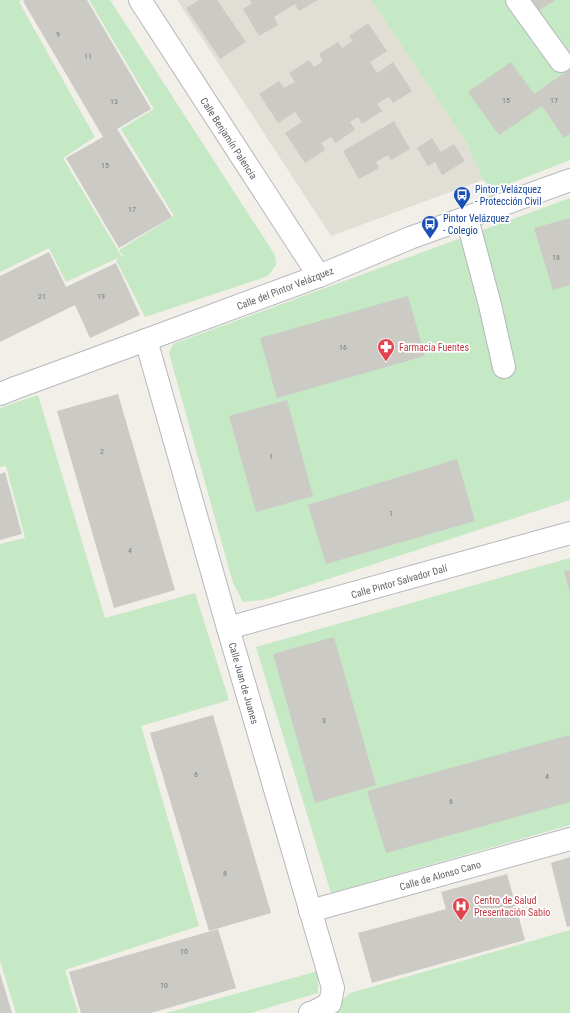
<svg xmlns="http://www.w3.org/2000/svg" width="570" height="1013" viewBox="0 0 570 1013" font-family="'Roboto Condensed',sans-serif">
<style>
.education{fill:#e1ded6}
.green{fill:#c5e8c5}
.building{fill:#cccac5}
.lines{fill:none;stroke-linecap:round;stroke-linejoin:round}
.minor-casing{stroke:#b5b8bc;stroke-width:24}
.minor{stroke:#fff;stroke-width:22}
.labels{text-anchor:middle;stroke-width:3.5;stroke-linejoin:round;paint-order:stroke}
.number-label{font-size:8px;fill:#7a7d7f}
.street-label{font-size:10px;fill:#5f6368;stroke:#fff}
.transit-label{font-size:10px;fill:#164399;stroke:#fff;text-anchor:start}
.health-label{font-size:10px;fill:#be3a42;stroke:#fff;text-anchor:start}
</style>
<rect width="100%" height="100%" fill="#f1efe8"/>
<polygon class="education" points="177,0 371,0 466,142 483,180 331,236"/>
<g class="green">
<polygon points="0,0 22,0 19,2 95,137 63,158 122,257 123,256 119,250 174,216 121,129 154,109 89,0 110,0 275,255 276,265 268,276 145,317 116,260 120,257 66,282 49,248 0,272"/>
<polygon points="371,0 570,0 570,160 493,190 483,180 466,142"/>
<polygon points="570,198 570,500 267,599 243,602 233,583 169,353 173,344"/>
<polygon points="38,395 105,618 195,593 229,700 141,726 199,926 65,970 78,1013 16,1013 0,961 0,544 25,538 6,466 0,467 0,408"/>
<polygon points="570,558 570,825 331,893 256,647"/>
<polygon points="570,930 570,1013 328,1013 350,993"/>
<polygon points="318,971 318,993 251,1013 166,1013"/>
</g>
<g class="building">
<polygon points="25,0 87,0 151,109 117,129 172,217 119,248 66,158 103,137 23,1"/>
<polygon points="199,0 217,0 246,42 220,59 186,8"/>
<polygon points="250,0 318,0 299,11 295,4 274,17 278,25 259,36 243,9 252,3"/>
<polygon points="529,0 555,0 537,12"/>
<polygon points="368,23 387,51 370,62 377,73 393,62 412,91 393,103 389,97 377,104 382,111 362,124 358,117 350,122 355,130 335,143 331,137 321,143 325,150 305,163 285,133 302,122 295,112 278,123 259,94 279,81 284,88 295,82 289,73 309,60 314,67 323,61 319,54 338,42 342,48 353,41 349,36"/>
<polygon points="511,62 534,94 570,69 570,134 564,138 542,106 499,135 468,92"/>
<polygon points="394,121 410,149 391,160 388,155 376,162 379,168 359,179 343,151"/>
<polygon points="432,138 441,152 454,144 465,161 442,175 435,162 428,166 417,148"/>
<polygon points="570,218 570,285 553,290 534,228"/>
<polygon points="49,252 66,287 116,263 140,315 90,338 75,305 0,342 0,276"/>
<polygon points="408,296 425,356 277,398 260,338"/>
<polygon points="118,394 175,590 114,608 57,411"/>
<polygon points="287,400 313,496 256,512 229,416"/>
<polygon points="457,459 475,521 326,564 308,505"/>
<polygon points="5,472 22,534 0,540 0,474"/>
<polygon points="570,570 570,593 564,571"/>
<polygon points="334,637 376,785 315,803 273,654"/>
<polygon points="213,715 271,913 209,931 150,733"/>
<polygon points="570,735 570,802 386,853 367,791"/>
<polygon points="570,857 570,926 567,927 551,863"/>
<polygon points="507,874 525,940 372,983 358,933 446,909 441,892"/>
<polygon points="218,929 236,988 151,1013 81,1013 69,972"/>
<polygon points="0,973 12,1013 0,1013"/>
</g>
<g class="lines">
<defs>
<g id="minor">
<polyline points="140,0 319,276"/>
<polyline points="517,0 561,61"/>
<polyline points="467,218 490,305 504,367"/>
<polyline points="146,340 228,628 333,988 330,1003 314,1012 310,1013"/>
<polyline points="0,394 15,388 146,340 319,276 410,238 570,180"/>
<polyline points="228,628 570,533"/>
<polyline points="310,911 570,839"/>
</g>
</defs>
<use href="#minor" class="minor-casing"/>
<use href="#minor" class="minor"/>
</g>
<defs>
<symbol id="bus-pin" viewBox="-11 -11 22 30"><path d="M0 17L-7.5 6A9.5 9.5 0 1 1 7.5 6Z" fill="#1a4fb4" stroke="#fff"/><path d="M-5-6H5V4H4V6H2V4H-2V6H-4V4H-5ZM-3.5-4V0h7V-4ZM-3.5 1.2v1.5H-2V1.2ZM2 1.2v1.5H3.5V1.2Z" fill="#fff"/></symbol>
<symbol id="pharmacy-pin" viewBox="-11 -11 22 30"><path d="M0 17L-7.5 6A9.5 9.5 0 1 1 7.5 6Z" fill="#e0444e" stroke="#fff"/><path d="M-2-6h4v4h4v4h-4v4h-4v-4h-4v-4h4Z" fill="#fff"/></symbol>
<symbol id="hospital-pin" viewBox="-11 -11 22 30"><path d="M0 17L-7.5 6A9.5 9.5 0 1 1 7.5 6Z" fill="#e0444e" stroke="#fff"/><path d="M-5-5h3v3.5h4V-5h3V5h-3V1.5h-4V5h-3Z" fill="#fff"/></symbol>
</defs>
<g fill-rule="evenodd">
<use href="#bus-pin" x="452" y="185" width="20" height="27"/>
<use href="#bus-pin" x="420" y="214" width="20" height="27"/>
<use href="#pharmacy-pin" x="376" y="337" width="20" height="27"/>
<use href="#hospital-pin" x="451" y="896" width="20" height="27"/>
</g>
<g class="labels">
<g class="number-label">
<text x="58" y="37">9</text>
<text x="88" y="59">11</text>
<text x="506" y="103">15</text>
<text x="554" y="103">17</text>
<text x="114" y="104">13</text>
<text x="105" y="168">15</text>
<text x="132" y="212">17</text>
<text x="556" y="260">18</text>
<text x="42" y="299">21</text>
<text x="101" y="299">19</text>
<text x="343" y="350">16</text>
<text x="102" y="454">2</text>
<text x="271" y="459">1</text>
<text x="391" y="516">1</text>
<text x="130" y="553">4</text>
<text x="324" y="723">3</text>
<text x="196" y="777">6</text>
<text x="547" y="779">4</text>
<text x="451" y="804">6</text>
<text x="225" y="876">8</text>
<text x="184" y="954">10</text>
<text x="164" y="988">10</text>
</g>
<g class="street-label">
<text transform="translate(229 138) rotate(57)" y="4">Calle Benjamín Palencia</text>
<text transform="translate(285 288) rotate(-21)" y="4">Calle del Pintor Velázquez</text>
<text transform="translate(399 581) rotate(-16)" y="4">Calle Pintor Salvador Dalí</text>
<text transform="translate(244 683) rotate(74)" y="4">Calle Juan de Juanes</text>
<text transform="translate(440 875) rotate(-16)" y="4">Calle de Alonso Cano</text>
</g>
<g class="transit-label">
<text x="475" y="193">Pintor Velázquez<tspan x="475" dy="12">- Protección Civil</tspan></text>
<text x="443" y="222">Pintor Velázquez<tspan x="443" dy="12">- Colegio</tspan></text>
</g>
<g class="health-label">
<text x="399" y="351">Farmacia Fuentes</text>
<text x="474" y="904">Centro de Salud<tspan x="474" dy="12">Presentación Sabio</tspan></text>
</g>
</g>
</svg>
